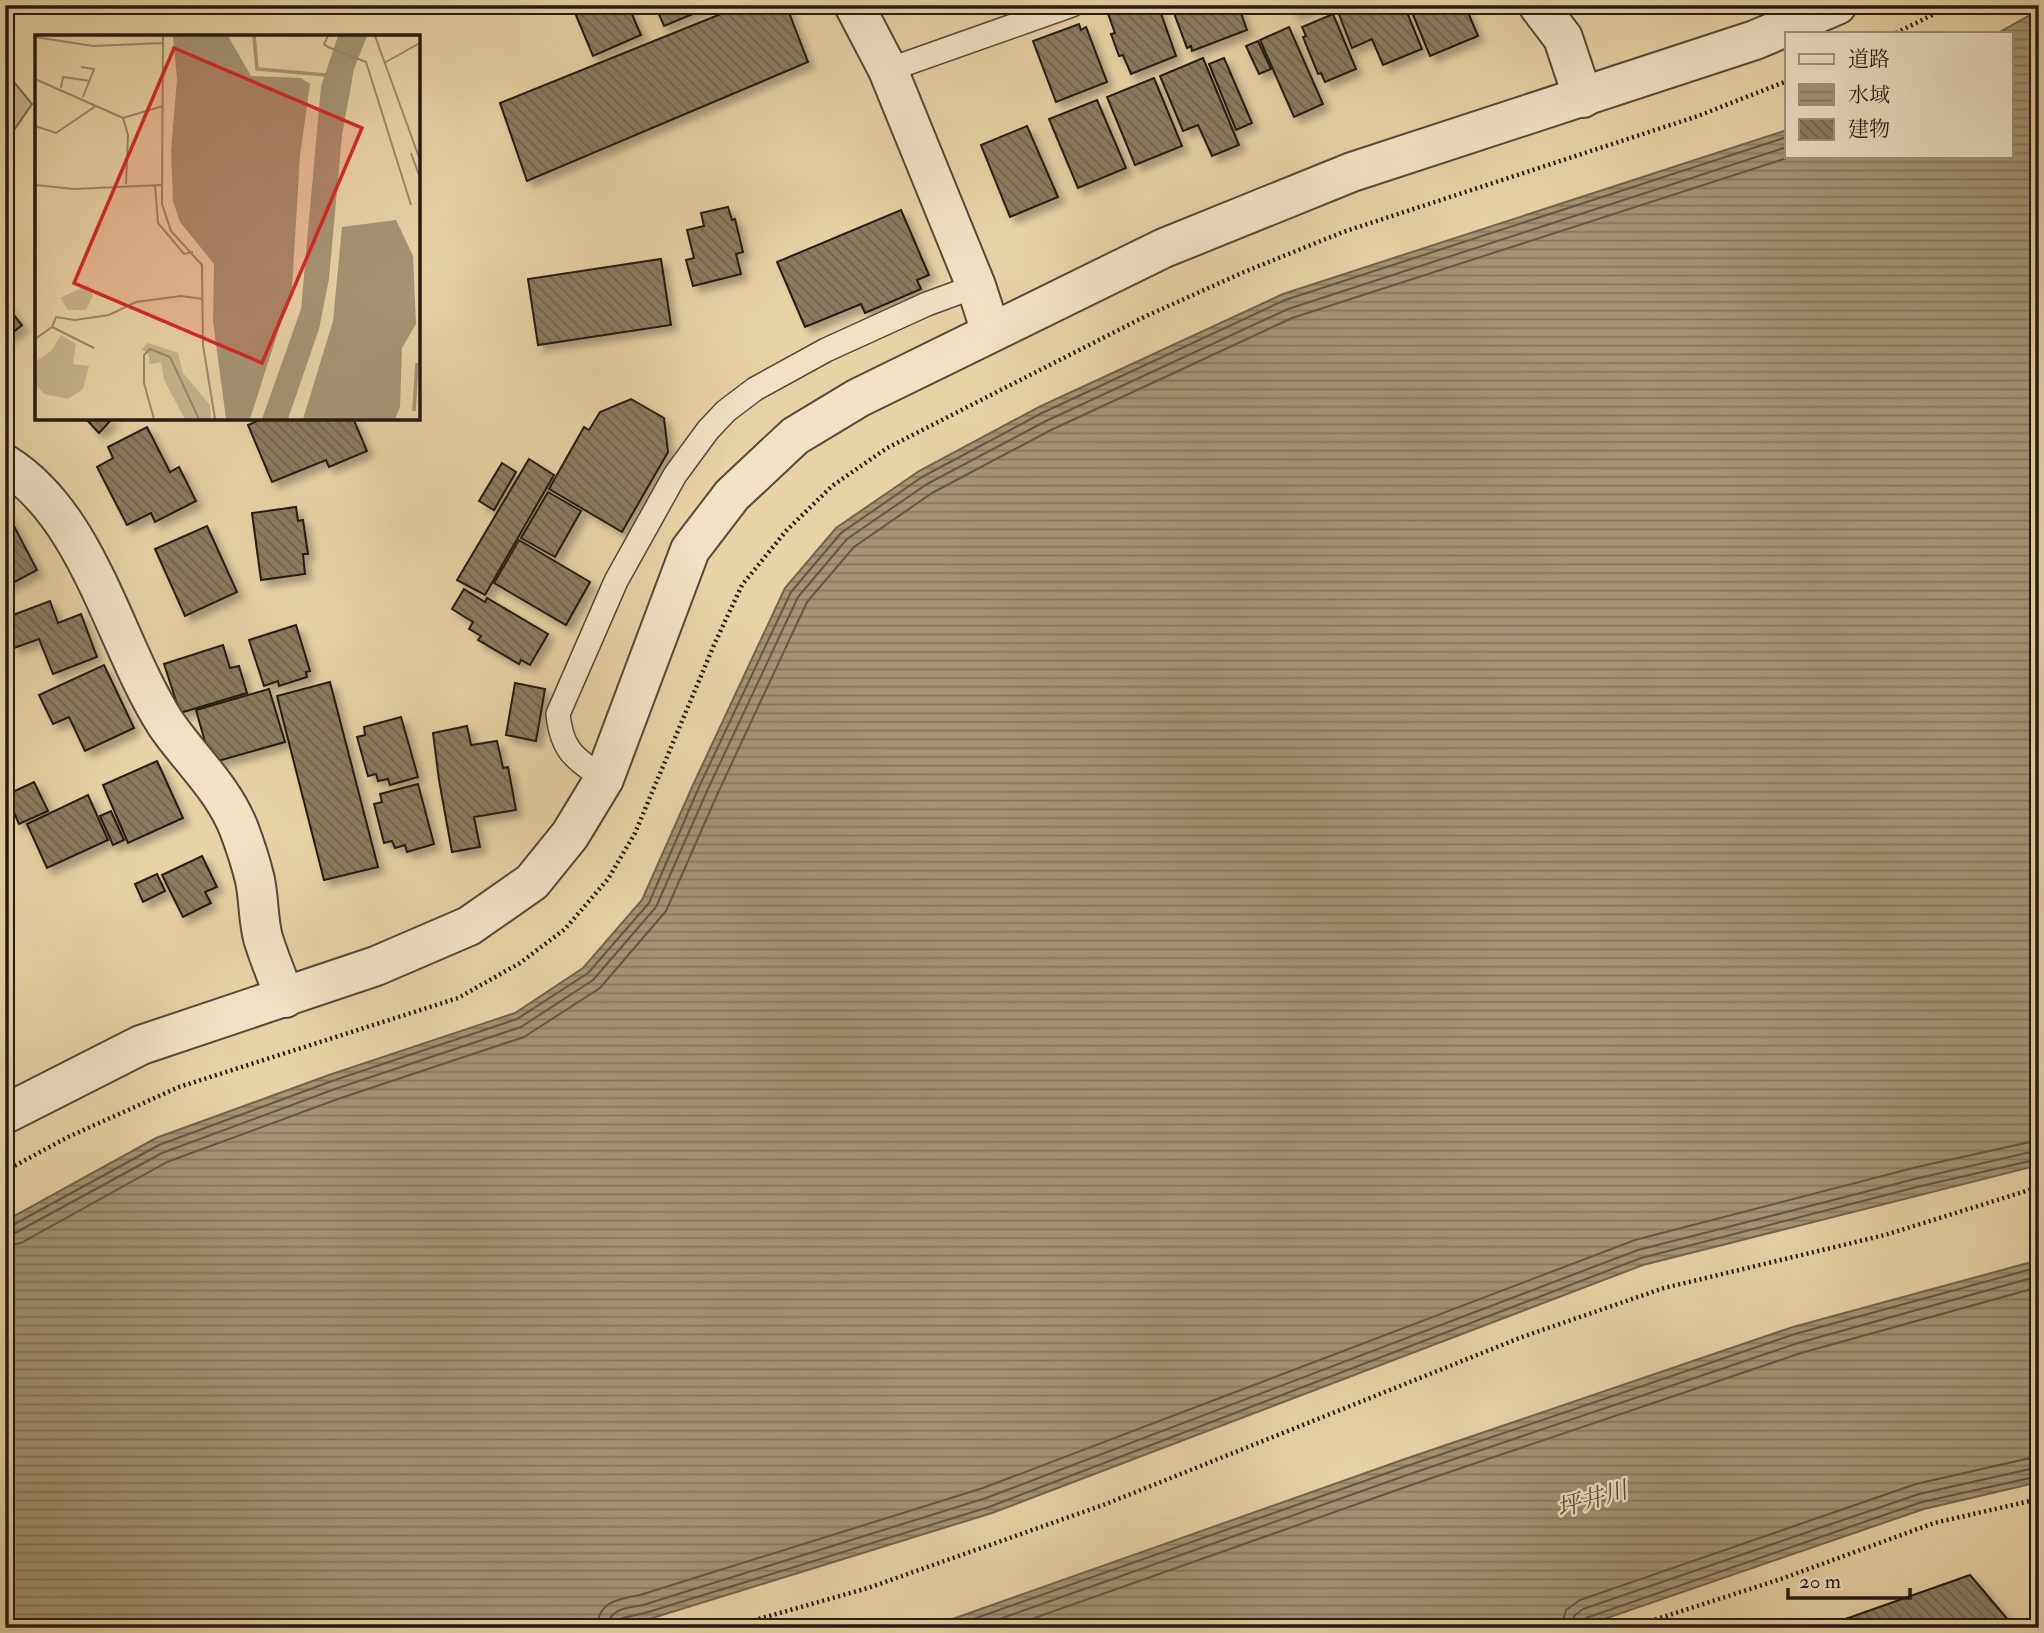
<svg xmlns="http://www.w3.org/2000/svg" width="2044" height="1633" viewBox="0 0 2044 1633" font-family="'IM FELL Double Pica','Noto Serif JP',serif">
<style>
.forest{fill:url(#forest-crowns);stroke:#756850;stroke-width:2}
.water{fill:url(#water-rules);stroke:#72644d;stroke-width:2}
.lines{fill:none;stroke-linecap:round;stroke-linejoin:round}
.shore{stroke:#645843;stroke-width:2}
.building{fill:url(#building-back-hatch);stroke:#231c12;stroke-width:2;filter:url(#shadow)}
.service-casing{stroke:#544a37;stroke-width:26}
.minor-casing{stroke:#544a37;stroke-width:42}
.tertiary-casing{stroke:#544a37;stroke-width:42}
.path{stroke:#231c12;stroke-width:4.5;stroke-dasharray:2 3.5;stroke-linecap:butt}
.service{stroke:#f1e2c5;stroke-width:23}
.minor{stroke:#f1e2c5;stroke-width:38}
.tertiary{stroke:#f1e2c5;stroke-width:38}
.labels{text-anchor:middle;stroke-width:5;stroke-linejoin:round;paint-order:stroke}
.water-label{font-size:24px;font-style:italic;fill:#574c39;stroke:#f1e2c5}
.inset-river{fill:none;stroke:#a69474;stroke-width:3.5}
.inset-road{fill:none;stroke:#9a896b;stroke-width:2}
.view{fill:#d62828;fill-opacity:0.15;stroke:#d62828;stroke-width:3.5}
.inset-edge{fill:none;stroke:#231c12;stroke-width:3.5}
</style>
<defs>
<pattern id="forest-crowns" width="20" height="18" patternUnits="userSpaceOnUse" patternTransform="scale(1.75)"><rect width="20" height="18" fill="#c7b38d"/><path d="M2 6a3 3 0 1 1 6 0M12 15a3 3 0 1 1 6 0" fill="none" stroke="#ab9979"/></pattern>
<pattern id="water-rules" width="6" height="5" patternUnits="userSpaceOnUse" patternTransform="scale(1.75)"><rect width="6" height="5" fill="#a69474"/><path d="M0 2.5h6" fill="none" stroke="#87785e"/></pattern>
<pattern id="building-back-hatch" width="6" height="6" patternUnits="userSpaceOnUse" patternTransform="scale(1.75)"><rect width="6" height="6" fill="#8a7b5f"/><path d="M-1 5l2 2M0 0l6 6M5-1l2 2" fill="none" stroke="#70644d"/></pattern>
<filter id="shadow"><feDropShadow dx="6" dy="6" stdDeviation="3.5" flood-color="#0004"/></filter>
</defs>
<rect width="100%" height="100%" fill="#e9d2a6"/>
<filter id="stains"><feTurbulence type="fractalNoise" baseFrequency=".00286" numOctaves="4"/><feColorMatrix values="0 0 0 0 .2 0 0 0 0 .09 0 0 0 0 .02 0 0 0 .5 -.17"/></filter>
<radialGradient id="worn" r=".72"><stop offset=".6" stop-color="#630" stop-opacity="0"/><stop offset="1" stop-color="#630" stop-opacity=".3"/></radialGradient>
<polygon class="forest" points="5,71 32,104 5,143"/>
<g class="water">
<polygon points="2039,10 2039,1165 1643,1265 992,1513 646,1620 605,1628 5,1628 5,1221 156,1138 329,1075 515,1013 583,968 642,900 693,785 785,588 836,528 919,471 1039,407 1283,294 1787,130 1787,156 2011,156 2011,33 1998,33"/>
<polygon points="2039,1260 2039,1482 1924,1509 1578,1628 927,1628 1405,1459 1793,1327"/>
</g>
<g class="lines">
<g class="shore">
<polyline points="5,1227 11,1226 159,1145 332,1081 517,1019 588,973 649,903 699,787 791,592 841,533 922,477 1042,413 1285,300 1787,137"/>
<polyline points="5,1235 15,1233 162,1153 335,1089 521,1027 593,980 656,907 707,791 798,597 847,539 927,484 1046,421 1288,309 1787,147"/>
<polyline points="5,1246 21,1243 167,1162 338,1099 524,1037 600,988 666,911 717,795 807,602 854,547 932,493 1051,430 1292,318 1793,156"/>
<path d="M597 1628C598 1601 619 1599 640 1595L983 1488 1635 1240 1917 1167 2039 1140"/>
<path d="M607 1628C609 1608 627 1608 643 1605L986 1498 1638 1250 1919 1178 2039 1150"/>
<polyline points="616,1628 617,1621 622,1618 645,1613 989,1507 1641,1258 1921,1186 2039,1159"/>
<polyline points="948,1628 1407,1466 1795,1334 2039,1267"/>
<polyline points="974,1628 1410,1474 1798,1343 2039,1276"/>
<polyline points="1006,1628 1414,1484 1801,1353 2039,1287"/>
<polyline points="1561,1628 1566,1610 1580,1600 1916,1484 2039,1456"/>
<polyline points="1571,1628 1574,1616 1583,1609 1919,1494 2039,1467"/>
<polyline points="1580,1628 1581,1622 1586,1618 1922,1502 2039,1476"/>
</g>
</g>
<g class="building">
<polygon points="580,5 628,5 641,35 593,56 573,8"/>
<polygon points="655,5 712,5 712,6 664,26"/>
<polygon points="743,5 786,5 808,62 527,181 500,103"/>
<polygon points="1114,5 1158,5 1176,56 1131,74 1123,55 1119,56 1111,34 1115,33 1106,8"/>
<polygon points="1171,5 1238,5 1247,30 1192,51 1191,46 1187,48"/>
<polygon points="1291,5 1316,5 1294,14"/>
<polygon points="1346,5 1404,5 1422,49 1383,65 1372,39 1352,48 1337,9"/>
<polygon points="1409,5 1465,5 1478,36 1430,56"/>
<polygon points="1333,14 1356,69 1325,82 1321,73 1318,74 1303,37 1306,36 1302,27"/>
<polygon points="1079,24 1081,30 1086,27 1107,82 1056,102 1033,41"/>
<polygon points="1289,27 1323,104 1294,117 1260,40"/>
<polygon points="1258,41 1271,69 1259,74 1246,46"/>
<polygon points="1203,58 1239,145 1212,156 1198,125 1183,131 1160,76"/>
<polygon points="1224,58 1252,123 1236,130 1209,64"/>
<polygon points="1154,78 1182,146 1135,165 1107,97"/>
<polygon points="1097,100 1126,168 1078,188 1049,119"/>
<polygon points="1027,126 1058,197 1010,217 981,145"/>
<polygon points="728,207 732,220 735,219 743,252 736,254 741,274 693,286 686,260 694,258 687,230 704,226 701,213"/>
<polygon points="901,210 929,275 917,280 921,289 865,313 861,304 805,327 777,262"/>
<polygon points="661,259 671,325 538,345 528,279"/>
<polygon points="5,304 22,325 5,339"/>
<polygon points="631,399 664,418 668,452 622,532 549,489 584,427 589,430 600,412"/>
<polygon points="85,418 113,418 99,433"/>
<polygon points="264,418 353,418 367,451 329,467 326,460 272,482 248,425"/>
<polygon points="147,427 170,472 179,467 196,501 155,522 151,513 127,525 97,467 113,458 108,447"/>
<polygon points="529,459 554,475 485,595 457,580"/>
<polygon points="502,463 516,472 494,510 479,501"/>
<polygon points="548,492 581,511 555,557 521,538"/>
<polygon points="296,507 298,521 303,520 308,554 303,554 305,574 261,580 252,513"/>
<polygon points="5,509 37,570 5,587"/>
<polygon points="207,526 237,592 185,616 155,549"/>
<polygon points="519,540 590,582 566,625 494,583"/>
<polygon points="464,589 485,602 487,598 548,634 530,665 521,660 519,664 478,640 481,636 469,629 473,622 452,609"/>
<polygon points="50,601 58,623 81,614 97,657 53,674 39,639 14,648 5,626 5,618"/>
<polygon points="296,625 310,671 306,672 307,677 279,686 278,681 264,686 249,640"/>
<polygon points="223,645 230,668 239,666 247,693 180,713 164,664"/>
<polygon points="104,665 134,728 85,751 69,717 53,724 39,695"/>
<polygon points="330,682 378,867 324,880 277,696"/>
<polygon points="515,683 545,689 536,741 506,735"/>
<polygon points="269,689 285,742 211,763 196,710"/>
<polygon points="401,717 418,777 390,785 388,779 378,781 376,774 368,776 357,737 365,735 364,727"/>
<polygon points="467,726 471,745 497,741 503,768 508,767 516,810 474,817 480,847 452,852 439,780 433,733"/>
<polygon points="157,761 183,818 128,843 103,785"/>
<polygon points="34,782 48,811 19,824 6,795"/>
<polygon points="418,784 434,844 407,852 405,845 395,848 392,841 384,843 374,804 382,802 380,794"/>
<polygon points="88,795 108,840 47,868 27,824"/>
<polygon points="111,811 124,840 113,845 100,816"/>
<polygon points="202,856 217,887 205,892 211,903 183,917 162,875"/>
<polygon points="157,874 165,891 143,902 135,884"/>
<polygon points="1970,1575 2015,1628 1820,1628"/>
</g>
<g class="lines">
<defs>
<g id="service">
<polyline points="888,70 1072,5"/>
<path d="M604 779C575 758 562 752 558 714L616 581 675 475 708 430 726 411 755 389 826 350 927 304 976 286"/>
</g>
<g id="minor">
<polyline points="854,5 888,70 976,286 991,332"/>
<polyline points="1538,5 1563,38 1583,98"/>
<path d="M5 464C90 517 114 643 166 724 190 759 223 788 239 829 245 845 251 863 255 880 259 899 258 919 263 938 269 958 278 979 285 998"/>
</g>
<polyline id="tertiary" points="5,1114 141,1045 376,966 469,926 532,882 570,835 604,779 690,550 732,495 795,436 858,398 1164,248 1352,172 1755,40 1837,5"/>
</defs>
<use href="#service" class="service-casing"/>
<use href="#minor" class="minor-casing"/>
<use href="#tertiary" class="tertiary-casing"/>
<g class="path">
<polyline points="1896,33 1952,5"/>
<polyline points="5,1171 68,1137 179,1087 458,998 520,963 565,929 608,879 635,833 714,645 742,585 786,531 832,486 887,448 1144,317 1244,272 1343,232 1698,116 1787,81"/>
<polyline points="727,1628 868,1588 1106,1504 1522,1337 1664,1288 1885,1235 2039,1187"/>
<polyline points="1629,1628 1781,1579 1934,1523 2039,1499"/>
</g>
<use href="#service" class="service"/>
<use href="#minor" class="minor"/>
<use href="#tertiary" class="tertiary"/>
</g>
<g class="labels">
<g class="water-label">
<text transform="translate(1592 1499) rotate(-16)" y="8">坪井川</text>
</g>
</g>
<g transform="translate(35 35)">
<rect width="385" height="385" fill="#e9d2a6"/>
<path d="M53 250 58 261 51 275H33L25 263ZM26 300 41 309 38 329 54 331 48 354 33 364 9 359 0 348V327L16 316ZM113 308 143 318 148 338 175 370 176 384H150L129 345 126 327 115 329 113 317 106 315Z" fill="#c7b38d"/>
<path d="M138 1H193L216 41 266 43 275 49 265 121 257 253 215 384H191L178 286 179 229 145 187 138 166 136 115 142 44ZM303 1H332L319 34 307 100 294 244 284 294 253 384H227L266 274 286 51ZM361 185 378 221 381 289 367 313 365 372 360 384H268L298 286 307 192Z" fill="#a69474"/>
<path class="inset-river" d="M219 1 222 34 291 40M379 376 382 328"/>
<path class="inset-road" d="M128 1 127 169 136 196 167 230 168 310 180 384M293 1 289 9 293 12 331 27 376 170M340 1 385 125M0 2 58 11 128 8M349 28 385 8M46 32 59 34 48 62M0 44 61 71M26 53 28 42 55 46M88 83 93 100 91 149M0 91 21 98 61 71 88 83 128 71M376 118 385 143M0 150 39 154 126 150M120 150 123 188 149 219 158 217M17 292 59 313M0 304 17 292 21 282 40 285 74 280 101 267 146 261 168 264M119 384 109 348V320L115 314 135 322 164 384"/>
<path class="view" d="M139 13 327 93 227 328 39 248Z"/>
<rect width="385" height="385" class="inset-edge"/>
</g>
<rect width="2044" height="1633" fill="none" stroke="#e9d2a6" stroke-width="28"/>
<rect x="7" y="7" width="2030" height="1619" fill="none" stroke="#231c12" stroke-width="3.5"/>
<rect x="14" y="14" width="2016" height="1605" fill="none" stroke="#231c12" stroke-width="2"/>
<rect x="1785" y="32" width="228" height="126" fill="#f1e2c5" stroke="#9f937d" stroke-width="2"/>
<rect x="1799" y="54" width="35" height="10" fill="#f1e2c5" stroke="#9f937d" stroke-width="2"/>
<text x="1848" y="66" font-size="21" fill="#231c12">道路</text>
<rect x="1799" y="84" width="35" height="21" fill="url(#water-rules)" stroke="#9f937d" stroke-width="2"/>
<text x="1848" y="102" font-size="21" fill="#231c12">水域</text>
<rect x="1799" y="119" width="35" height="21" fill="url(#building-back-hatch)" stroke="#9f937d" stroke-width="2"/>
<text x="1848" y="136" font-size="21" fill="#231c12">建物</text>
<path d="M1788 1588v10h122v-10" fill="none" stroke="#231c12" stroke-width="3.5"/>
<text x="1799" y="1588" font-size="21" fill="#231c12" stroke="#f1e2c5" stroke-width="5" paint-order="stroke">20 m</text>
<rect width="100%" height="100%" filter="url(#stains)"/>
<rect width="100%" height="100%" fill="url(#worn)"/>
</svg>
